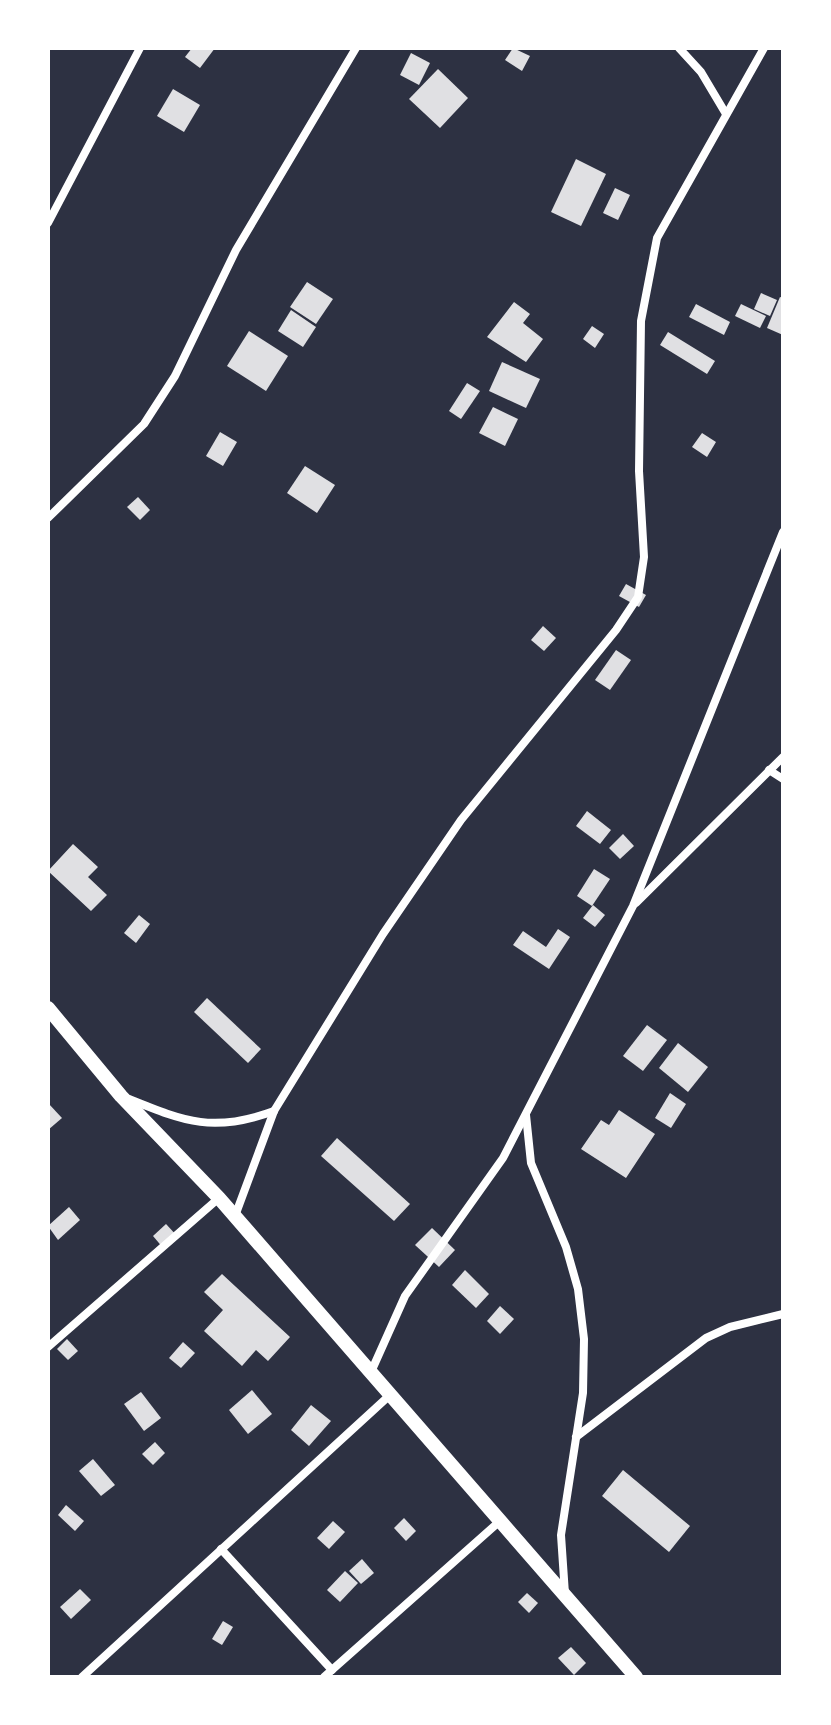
<svg xmlns="http://www.w3.org/2000/svg" width="831" height="1725" viewBox="0 0 831 1725" font-family="Spectral,serif">
<style>
.building{fill:#e0e0e3}
.lines{fill:none;stroke-linecap:round;stroke-linejoin:round}
.minor{stroke:#fff;stroke-width:8}
.tertiary{stroke:#fff;stroke-width:14}
</style>
<rect width="100%" height="100%" fill="#2d3142"/>
<g class="building">
<polygon points="192,48 215,48 200,68 185,57"/>
<polygon points="513,48 530,56 522,71 505,60"/>
<polygon points="411,53 430,63 419,85 400,75"/>
<polygon points="438,69 468,98 440,128 409,99"/>
<polygon points="173,89 200,105 184,132 157,116"/>
<polygon points="576,159 606,174 581,226 551,212"/>
<polygon points="615,188 630,195 618,220 603,213"/>
<polygon points="307,282 333,299 316,324 290,307"/>
<polygon points="761,293 777,300 770,316 754,309"/>
<polygon points="780,297 783,298 783,335 767,328"/>
<polygon points="514,302 530,314 523,323 543,339 526,362 487,337"/>
<polygon points="696,304 730,322 724,335 689,317"/>
<polygon points="741,304 766,316 760,328 735,316"/>
<polygon points="291,310 316,327 303,347 278,331"/>
<polygon points="592,326 604,334 595,348 583,339"/>
<polygon points="249,331 288,356 266,391 227,366"/>
<polygon points="668,332 715,361 707,374 660,345"/>
<polygon points="502,362 540,379 526,408 489,391"/>
<polygon points="467,383 480,391 461,419 449,411"/>
<polygon points="493,407 518,419 505,446 479,433"/>
<polygon points="220,432 237,442 223,466 206,456"/>
<polygon points="702,433 716,442 707,457 692,447"/>
<polygon points="305,466 335,485 317,513 287,493"/>
<polygon points="138,497 150,510 140,520 127,507"/>
<polygon points="626,584 646,595 639,607 619,596"/>
<polygon points="543,626 556,638 544,651 531,640"/>
<polygon points="616,650 631,660 610,690 595,680"/>
<polygon points="587,811 611,830 600,844 576,826"/>
<polygon points="623,834 634,846 620,859 609,848"/>
<polygon points="73,844 98,867 88,877 107,895 91,911 48,871"/>
<polygon points="594,869 610,879 592,906 577,896"/>
<polygon points="593,905 605,915 595,927 583,918"/>
<polygon points="139,915 150,924 136,943 124,933"/>
<polygon points="558,929 570,937 549,969 513,945 523,931 546,947"/>
<polygon points="207,998 261,1049 248,1063 194,1012"/>
<polygon points="647,1025 667,1040 643,1071 623,1056"/>
<polygon points="678,1043 708,1067 688,1092 659,1068"/>
<polygon points="670,1093 686,1104 671,1128 655,1118"/>
<polygon points="48,1103 62,1118 48,1130"/>
<polygon points="619,1110 655,1134 626,1178 581,1149 601,1120 609,1125"/>
<polygon points="337,1138 410,1204 394,1221 321,1156"/>
<polygon points="69,1207 80,1220 58,1240 48,1226"/>
<polygon points="166,1224 178,1237 164,1249 153,1236"/>
<polygon points="432,1228 455,1250 439,1267 415,1245"/>
<polygon points="465,1270 489,1294 476,1308 452,1285"/>
<polygon points="222,1274 290,1337 268,1361 256,1350 242,1366 204,1331 223,1310 204,1292"/>
<polygon points="500,1306 514,1319 500,1334 487,1321"/>
<polygon points="67,1339 78,1351 68,1360 57,1349"/>
<polygon points="183,1342 195,1353 181,1368 169,1358"/>
<polygon points="252,1390 272,1414 248,1434 229,1410"/>
<polygon points="141,1392 161,1418 144,1431 124,1404"/>
<polygon points="311,1405 331,1421 309,1446 291,1430"/>
<polygon points="155,1442 165,1453 153,1465 142,1454"/>
<polygon points="93,1459 115,1485 101,1496 79,1471"/>
<polygon points="623,1470 690,1526 669,1552 602,1496"/>
<polygon points="66,1505 84,1521 75,1531 58,1515"/>
<polygon points="404,1518 416,1531 406,1541 394,1528"/>
<polygon points="333,1521 345,1532 329,1549 317,1538"/>
<polygon points="362,1559 374,1573 361,1584 349,1571"/>
<polygon points="345,1571 358,1583 340,1602 327,1590"/>
<polygon points="80,1589 91,1600 71,1619 60,1607"/>
<polygon points="527,1593 538,1603 529,1613 518,1602"/>
<polygon points="223,1621 233,1627 222,1645 212,1639"/>
<polygon points="571,1647 586,1663 574,1675 558,1658"/>
</g>
<g class="lines">
<g class="minor">
<polyline points="679,48 701,72 726,114"/>
<polyline points="48,223 140,48"/>
<polyline points="48,518 144,424 175,376 236,250 356,48"/>
<polyline points="769,770 783,779"/>
<polyline points="636,903 783,757"/>
<path d="M129 1099C186 1122 214 1133 274 1111"/>
<polyline points="526,1115 531,1163 566,1247 578,1289 584,1339 583,1393 561,1535 565,1594"/>
<polyline points="235,1216 274,1111 383,934 461,820 616,630 638,597 644,557 639,471 641,321 657,238 764,48"/>
<polyline points="48,1347 219,1198"/>
<polyline points="371,1372 405,1296 503,1158 633,906 783,532"/>
<polyline points="576,1437 706,1338 730,1327 783,1314"/>
<polyline points="221,1549 332,1670"/>
<polyline points="82,1677 390,1395"/>
<polyline points="324,1677 500,1521"/>
</g>
<polyline class="tertiary" points="48,1008 121,1096 219,1198 636,1677"/>
</g>
<rect width="831" height="1725" fill="none" stroke="#ffffff" stroke-width="100"/>
</svg>
